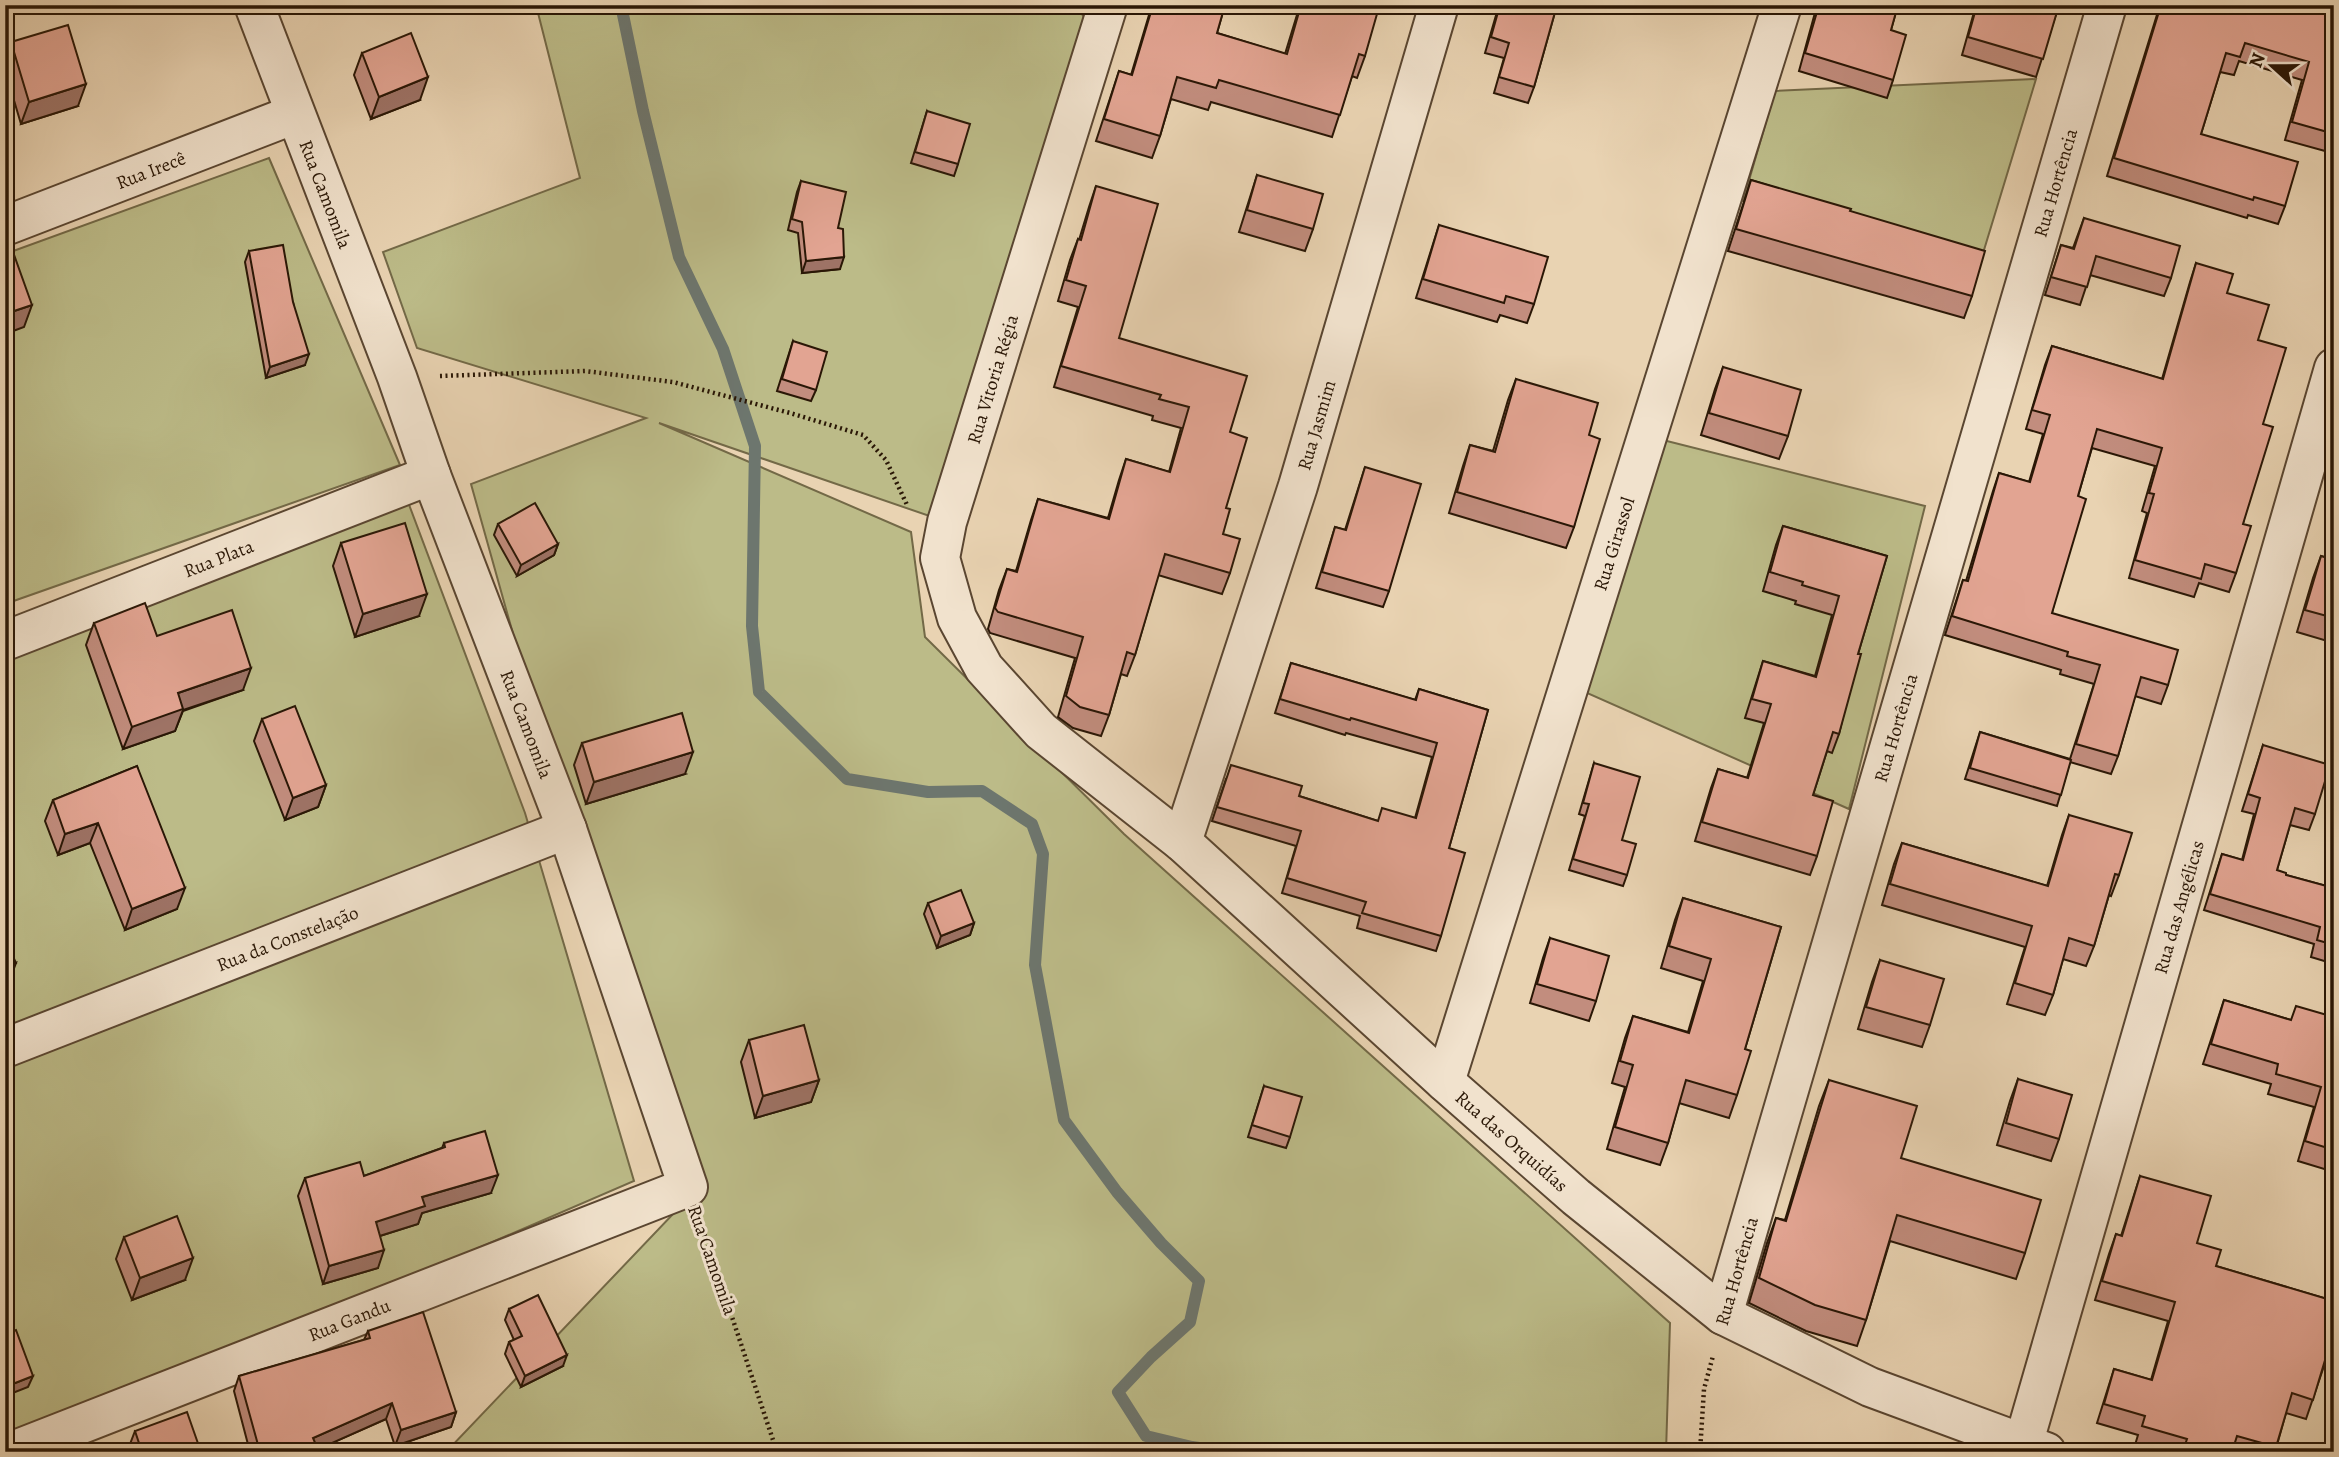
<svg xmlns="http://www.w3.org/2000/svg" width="2339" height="1457" viewBox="0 0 2339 1457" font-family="Alegreya,serif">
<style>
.green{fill:#bcbb88;stroke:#736947;stroke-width:2}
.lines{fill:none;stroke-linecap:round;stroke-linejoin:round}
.stream{stroke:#6d766e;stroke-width:12}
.street-casing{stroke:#5a4631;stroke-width:42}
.path{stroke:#2a1706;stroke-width:4.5;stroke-dasharray:2 3.5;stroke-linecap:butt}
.street{stroke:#f1e2cd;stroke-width:38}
.wall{fill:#c28d7e;stroke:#2a1706;stroke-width:2}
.shaded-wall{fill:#9e7366;stroke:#2a1706;stroke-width:2}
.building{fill:#e2a492;stroke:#2a1706;stroke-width:2}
.labels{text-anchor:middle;stroke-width:6;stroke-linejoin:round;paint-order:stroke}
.street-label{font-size:19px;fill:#2a1706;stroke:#f1e2cd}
</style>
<rect width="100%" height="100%" fill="#e9d3b2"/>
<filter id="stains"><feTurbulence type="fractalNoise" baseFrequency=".00286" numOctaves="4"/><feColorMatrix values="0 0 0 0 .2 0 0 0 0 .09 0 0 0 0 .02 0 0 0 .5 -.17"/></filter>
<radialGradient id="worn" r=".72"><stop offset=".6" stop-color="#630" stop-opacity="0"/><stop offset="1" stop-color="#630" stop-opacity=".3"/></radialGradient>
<g class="green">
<polygon points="536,5 1075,5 1099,37 947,522 659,423 911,532 925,637 1124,834 1670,1323 1666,1452 446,1452 675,1212 471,484 646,418 417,348 383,252 580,178"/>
<polygon points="2036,79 1977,273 1743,201 1775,91"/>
<polygon points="269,158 400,465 5,604 5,254"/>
<polygon points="1647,436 1925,506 1849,809 1569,685"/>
<polygon points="402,486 525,813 634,1181 5,1452 5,662"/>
</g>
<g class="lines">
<polyline class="stream" points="621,5 643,111 679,257 723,349 755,446 752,626 759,692 847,779 928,792 982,791 1032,824 1043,854 1035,965 1064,1120 1117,1192 1161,1243 1199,1281 1190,1322 1151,1357 1118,1392 1146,1436 1192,1447 1227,1452"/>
<defs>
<g id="street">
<path id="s1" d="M1108 5 947 522 940 558 957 618 984 668 1041 731 1182 842 1445 1082 1576 1197 1723 1315 1870 1387 2046 1452"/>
<path id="s2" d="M5 226 295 114"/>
<path id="s3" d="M5 641 431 475"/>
<path id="s4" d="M1182 842 1298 486 1439 5"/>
<path id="s5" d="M5 1048 567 829"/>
<path id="s6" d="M1445 1082 1782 5"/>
<path id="s7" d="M1723 1315 2107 5"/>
<path id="s8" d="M2023 1445 2334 368"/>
<path id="s9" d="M10 1452 688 1187 567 829 431 475 397 377 254 5"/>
</g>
</defs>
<use href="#street" class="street-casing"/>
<g class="path">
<polyline points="440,376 585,371 673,382 790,413 863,435 886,460 908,507"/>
<polyline points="701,1224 777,1452"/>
<polyline points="1700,1452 1704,1389 1713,1356"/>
</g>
<use href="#street" class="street"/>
</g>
<g class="wall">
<polygon points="1152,5 1225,5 1217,33 1285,54 1300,5 1348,5 1365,56 1357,78 1352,76 1332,137 1211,102 1208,110 1171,99 1160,136 1152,158 1096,141 1119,71 1131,75"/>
<polygon points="1499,5 1557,5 1534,87 1528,103 1494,93 1504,58 1485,53"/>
<polygon points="1812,5 1898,5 1891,30 1893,80 1887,98 1799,71 1816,9 1812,8"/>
<polygon points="1976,5 2059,5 2036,77 1962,55"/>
<polygon points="2160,5 2334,5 2331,133 2325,151 2285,140 2302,80 2239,61 2234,75 2220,72 2201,134 2285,206 2278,224 2248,215 2247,218 2107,176"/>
<polygon points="11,42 78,106 21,124 5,70 5,59"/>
<polygon points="362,53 420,100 371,119 354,75"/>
<polygon points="927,111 958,164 954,176 911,163"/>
<polygon points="1257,175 1313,229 1305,251 1239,232"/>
<polygon points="1751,180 1850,211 1972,296 1964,318 1728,251"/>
<polygon points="801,181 838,228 840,269 802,273 798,233 788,230 797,192"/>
<polygon points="1096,186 1119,338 1230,432 1226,508 1223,534 1230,573 1222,594 1158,575 1135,655 1127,676 1121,674 1109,715 1101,736 1073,728 1058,717 1075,658 990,633 988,629 999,590 1007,569 1016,571 1031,520 1038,499 1108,518 1119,480 1126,459 1169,472 1181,428 1152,420 1153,416 1054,387 1078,307 1058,301 1070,260 1078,239 1079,240 1089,207"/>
<polygon points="2084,218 2171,278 2164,296 2090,275 2080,305 2045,295 2061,245 2073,248"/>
<polygon points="1439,225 1534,304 1527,323 1500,315 1497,322 1416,298"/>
<polygon points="249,251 293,302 305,365 266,378 245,262"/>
<polygon points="2196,263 2227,293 2258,340 2263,424 2243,524 2236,573 2229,592 2199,583 2194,597 2129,578 2147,513 2142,511 2155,466 2092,448 2078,496 2052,613 2168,685 2161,704 2135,696 2118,756 2111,774 2070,762 2057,806 1965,779 1980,732 2070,759 2094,684 2060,674 2061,670 1945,635 1963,580 1966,581 1993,491 1999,473 2029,482 2043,434 2026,429 2045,365 2052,346 2162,379 2190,282"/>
<polygon points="793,341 816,390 811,401 777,391"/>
<polygon points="1723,367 1788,436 1779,459 1701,435 1715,389"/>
<polygon points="1516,379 1589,435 1574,527 1566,548 1449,513 1463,466 1470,445 1493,451 1508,400"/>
<polygon points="1365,467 1389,591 1383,607 1316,588 1335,527 1345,530"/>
<polygon points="498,524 558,544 554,555 517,576 494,535"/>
<polygon points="1783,526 1887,556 1858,654 1839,734 1832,753 1827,751 1813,795 1817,856 1810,875 1695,841 1711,788 1718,769 1747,778 1764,723 1745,718 1763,661 1815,676 1832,615 1795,604 1796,601 1763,591 1776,545"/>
<polygon points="341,543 419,616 355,637 333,566"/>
<polygon points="2321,556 2334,560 2334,643 2297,632 2313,578"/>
<polygon points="94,623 157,636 243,690 183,711 175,731 123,749 86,645"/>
<polygon points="1291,663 1415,700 1419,689 1488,710 1449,848 1441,936 1436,951 1357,928 1360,916 1282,893 1296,846 1212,821 1226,779 1299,796 1378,821 1415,818 1432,757 1346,733 1345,735 1275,713"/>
<polygon points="262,719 326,785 318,807 285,820 254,741"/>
<polygon points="582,743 685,774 586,804 574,765"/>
<polygon points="2263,745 2315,814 2309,830 2290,825 2277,870 2286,875 2334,888 2334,964 2311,957 2314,944 2204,910 2222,854 2242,860 2254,814 2242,811"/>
<polygon points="1594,763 1622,840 1627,875 1623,886 1569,870 1585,816 1579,814"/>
<polygon points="137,766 177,909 125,930 90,843 58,855 45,821 53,800"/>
<polygon points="2069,815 2119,875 2111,896 2109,895 2094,946 2086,966 2063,959 2053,995 2045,1015 2007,1004 2025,947 1882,905 1894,864 1902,843 2047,886 2062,835"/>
<polygon points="1683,898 1781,927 1745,1049 1737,1095 1729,1118 1679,1103 1668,1143 1660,1165 1607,1149 1625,1087 1612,1083 1625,1038 1633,1016 1688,1032 1703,981 1661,968 1675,920"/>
<polygon points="928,903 974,923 970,935 937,948 924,914"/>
<polygon points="1550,938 1596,1001 1589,1021 1530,1003 1543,958"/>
<polygon points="1880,960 1930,1025 1922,1047 1858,1029 1872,982"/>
<polygon points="2224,1000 2291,1020 2334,1017 2334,1172 2298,1161 2314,1107 2268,1094 2271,1084 2203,1064"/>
<polygon points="749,1040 819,1080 811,1102 755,1118 741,1062"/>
<polygon points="2018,1079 2059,1139 2051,1161 1997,1145 2010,1101"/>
<polygon points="1829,1080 1901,1158 2025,1253 2016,1279 1890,1241 1866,1320 1857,1346 1806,1331 1749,1303 1767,1243 1776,1218 1785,1220 1819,1106"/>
<polygon points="1264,1086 1290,1137 1286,1148 1248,1137"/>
<polygon points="444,1143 491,1193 422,1213 418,1224 380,1236 378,1268 323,1284 298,1196 305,1178 364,1176 442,1148"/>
<polygon points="2140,1176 2197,1243 2216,1266 2334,1301 2334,1355 2329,1368 2324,1366 2306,1419 2286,1413 2275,1452 2158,1452 2135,1445 2138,1435 2097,1423 2114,1369 2151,1380 2168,1321 2095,1300 2109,1254 2116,1234 2121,1236"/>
<polygon points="124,1237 185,1280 132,1300 116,1259"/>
<polygon points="509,1309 563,1366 521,1387 505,1354 509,1342 514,1340 505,1320"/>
<polygon points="368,1331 456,1412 451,1427 395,1446 386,1419 318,1449 319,1452 250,1452 234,1391 239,1376 364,1340"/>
<polygon points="135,1431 201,1452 127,1452"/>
</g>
<g class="shaded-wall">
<polygon points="428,77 420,100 371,119 379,97"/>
<polygon points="86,84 78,106 21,124 29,102"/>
<polygon points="844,257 840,269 802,273 806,261"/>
<polygon points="32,305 24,327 5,334 5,314"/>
<polygon points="309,354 305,365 266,378 270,367"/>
<polygon points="558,544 554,555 517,576 521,565"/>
<polygon points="427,594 419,616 355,637 363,614"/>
<polygon points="251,668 243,690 183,710 175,731 123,749 132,727 178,693"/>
<polygon points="693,752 685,774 586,804 594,782"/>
<polygon points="326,785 318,807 285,820 293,798"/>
<polygon points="98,823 90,843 58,855 65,834"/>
<polygon points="185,888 177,909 125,930 132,909"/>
<polygon points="974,923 970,935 937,948 941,936"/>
<polygon points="16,963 9,982 5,983 5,968"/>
<polygon points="819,1080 811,1102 755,1118 763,1096"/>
<polygon points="498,1175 491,1193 422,1213 418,1224 370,1239 376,1222 422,1197"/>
<polygon points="384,1250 378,1268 323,1284 329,1266"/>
<polygon points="193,1258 185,1280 132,1300 140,1278"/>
<polygon points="567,1355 563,1366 521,1387 525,1376"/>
<polygon points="33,1376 28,1387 5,1396 5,1387"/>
<polygon points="392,1403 386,1419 312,1452 313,1438"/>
<polygon points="456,1412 451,1427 395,1446 401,1430"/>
</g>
<g class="building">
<polygon points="1153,5 1225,5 1217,33 1287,54 1301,5 1348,5 1377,14 1365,56 1359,54 1340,115 1219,80 1216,88 1177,77 1160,136 1104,119 1119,71 1132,75"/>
<polygon points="1500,5 1557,5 1534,87 1499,77 1509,43 1491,37"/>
<polygon points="1819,5 1898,5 1891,30 1906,35 1893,80 1805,53"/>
<polygon points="1977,5 2059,5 2043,59 1968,37"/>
<polygon points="2161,5 2334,5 2334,124 2331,133 2292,122 2309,62 2245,43 2240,57 2226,53 2201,134 2298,162 2285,206 2254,197 2253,200 2114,158"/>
<polygon points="68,25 86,84 29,102 11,42"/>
<polygon points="411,33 428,77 379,97 362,53"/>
<polygon points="927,111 970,124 958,164 915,152"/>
<polygon points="1257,175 1323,194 1313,229 1247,210"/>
<polygon points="1751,180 1851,209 1850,211 1985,251 1972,296 1736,229"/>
<polygon points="801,181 846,192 838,228 843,229 844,257 806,261 802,222 792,219"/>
<polygon points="1096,186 1158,204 1119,338 1247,376 1230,432 1247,438 1226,508 1230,509 1223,534 1240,539 1230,573 1165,554 1135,655 1127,652 1109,715 1080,707 1066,696 1083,637 998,612 995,608 1007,569 1017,572 1038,499 1109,519 1126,459 1170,472 1189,407 1159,399 1161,395 1061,366 1086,286 1066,280 1078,239 1081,240"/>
<polygon points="2084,218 2180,246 2171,278 2096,256 2087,287 2051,277 2061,245 2074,249"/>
<polygon points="1439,225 1548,257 1534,304 1506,296 1504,303 1423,279"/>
<polygon points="8,238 32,305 5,314 5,239"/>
<polygon points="283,245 293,302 309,354 270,367 249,251"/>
<polygon points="2196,263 2233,274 2227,293 2269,305 2258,340 2286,348 2263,424 2273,427 2243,524 2251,526 2236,573 2205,564 2201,579 2135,560 2154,494 2149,493 2162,448 2097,429 2078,496 2086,499 2052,613 2178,650 2168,685 2141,677 2118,756 2076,744 2100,665 2067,656 2068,652 1952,616 1963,580 1968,581 1999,473 2030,482 2050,415 2032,410 2052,346 2163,379"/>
<polygon points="793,341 827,352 816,390 782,379"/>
<polygon points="1723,367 1801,390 1788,436 1709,413"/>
<polygon points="1516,379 1598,403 1589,435 1600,439 1574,527 1457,492 1470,445 1495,452"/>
<polygon points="1365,467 1421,484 1389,591 1322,572 1335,527 1346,530"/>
<polygon points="535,503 558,544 521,565 498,524"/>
<polygon points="405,523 427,594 363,614 341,543"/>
<polygon points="1783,526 1887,556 1858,654 1861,654 1839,734 1833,732 1813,795 1833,801 1817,856 1702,822 1718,769 1748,778 1771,704 1752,699 1763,661 1816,677 1839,596 1802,585 1803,582 1770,572"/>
<polygon points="2321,556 2334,560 2334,618 2305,610"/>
<polygon points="145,603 157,636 232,610 251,668 178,693 183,709 132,727 94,623"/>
<polygon points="1291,663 1416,700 1419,689 1488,710 1449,848 1465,853 1441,936 1362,913 1366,902 1287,878 1301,831 1217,807 1231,765 1302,786 1299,796 1378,821 1382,808 1416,818 1437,743 1351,718 1350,720 1280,699"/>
<polygon points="295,706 326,785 293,798 262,719"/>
<polygon points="682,713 693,752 594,782 582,743"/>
<polygon points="1980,732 2071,760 2061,795 1970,768"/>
<polygon points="2263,745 2330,765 2315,814 2295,808 2277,870 2286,873 2286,875 2334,888 2334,945 2317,940 2320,927 2210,894 2222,854 2243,860 2260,798 2248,794"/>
<polygon points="1594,763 1640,777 1622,840 1636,844 1627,875 1573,859 1589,804 1583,803"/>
<polygon points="137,766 185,888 132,909 98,823 65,834 53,800"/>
<polygon points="2069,815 2132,833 2119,875 2115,874 2094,946 2069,938 2053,995 2015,983 2032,926 1890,884 1902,843 2048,886"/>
<polygon points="961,890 974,923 941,936 928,903"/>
<polygon points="1683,898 1781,927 1745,1049 1751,1051 1737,1095 1686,1080 1668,1143 1615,1127 1633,1065 1620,1061 1633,1016 1689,1033 1711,959 1669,946"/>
<polygon points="1550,938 1609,956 1596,1001 1537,984"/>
<polygon points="5,939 16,963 5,968"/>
<polygon points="1880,960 1944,979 1930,1025 1866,1007"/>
<polygon points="2224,1000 2291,1020 2296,1006 2334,1017 2334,1150 2305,1141 2321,1087 2276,1074 2278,1064 2211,1044"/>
<polygon points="804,1025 819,1080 763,1096 749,1040"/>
<polygon points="2018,1079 2072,1095 2059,1139 2006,1123"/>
<polygon points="1829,1080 1917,1106 1901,1158 2041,1200 2025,1253 1897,1215 1866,1320 1815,1305 1759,1278 1776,1218 1786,1221"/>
<polygon points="1264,1086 1302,1097 1290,1137 1252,1125"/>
<polygon points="485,1131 498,1175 422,1197 425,1206 376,1222 384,1250 329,1266 305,1178 360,1162 364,1176 445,1147 444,1143"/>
<polygon points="2140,1176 2211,1196 2197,1243 2221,1250 2216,1266 2334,1301 2334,1348 2329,1347 2313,1400 2292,1393 2276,1447 2237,1436 2232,1452 2196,1452 2184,1448 2187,1439 2142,1426 2145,1416 2104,1404 2114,1369 2152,1380 2175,1302 2102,1281 2116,1234 2122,1236"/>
<polygon points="177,1216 193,1258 140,1278 124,1237"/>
<polygon points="538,1295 567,1355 525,1376 509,1342 522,1336 509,1309"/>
<polygon points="423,1312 456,1412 401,1430 392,1403 313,1438 319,1452 260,1452 239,1376 370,1338 368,1331"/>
<polygon points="16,1330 33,1376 5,1387 5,1334"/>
<polygon points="187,1412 201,1452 132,1452 141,1449 135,1431"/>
</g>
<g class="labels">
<g class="street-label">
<text dy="7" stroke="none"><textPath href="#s2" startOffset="156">Rua Irecê</textPath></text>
<text dy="7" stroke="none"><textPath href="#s7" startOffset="1180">Rua Hortência</textPath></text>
<text transform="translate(326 194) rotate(69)" y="7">Rua Camomila</text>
<text transform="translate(992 379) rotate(-73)" y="7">Rua Vitoria Régia</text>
<text dy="7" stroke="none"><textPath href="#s4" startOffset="438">Rua Jasmim</textPath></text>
<text dy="7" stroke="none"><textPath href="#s6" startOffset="564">Rua Girassol</textPath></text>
<text dy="7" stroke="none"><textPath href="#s3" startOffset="229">Rua Plata</textPath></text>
<text transform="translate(527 724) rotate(69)" y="7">Rua Camomila</text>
<text dy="7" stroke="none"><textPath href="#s7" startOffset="612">Rua Hortência</textPath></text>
<text dy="7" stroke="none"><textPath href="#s8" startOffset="560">Rua das Angélicas</textPath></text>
<text dy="7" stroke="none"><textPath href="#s5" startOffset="303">Rua da Constelação</textPath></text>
<text dy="7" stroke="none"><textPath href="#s1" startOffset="1407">Rua das Orquidías</textPath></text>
<text transform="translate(713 1260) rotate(71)" y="7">Rua Camomila</text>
<text transform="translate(1736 1271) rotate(-74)" y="7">Rua Hortência</text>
<text dy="7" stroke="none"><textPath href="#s9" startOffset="364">Rua Gandu</textPath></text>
</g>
</g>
<rect width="2339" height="1457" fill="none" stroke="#e9d3b2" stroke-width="28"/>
<rect x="7" y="7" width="2325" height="1443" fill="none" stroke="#2a1706" stroke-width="3.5"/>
<rect x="14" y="14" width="2311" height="1429" fill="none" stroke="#2a1706" stroke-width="2"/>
<g transform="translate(2272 66) rotate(291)" stroke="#f1e2cd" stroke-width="5" paint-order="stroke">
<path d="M0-5L12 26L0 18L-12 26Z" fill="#2a1706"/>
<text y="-10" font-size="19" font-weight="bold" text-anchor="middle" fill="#2a1706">N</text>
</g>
<rect width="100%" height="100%" filter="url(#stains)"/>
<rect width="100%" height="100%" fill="url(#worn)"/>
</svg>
